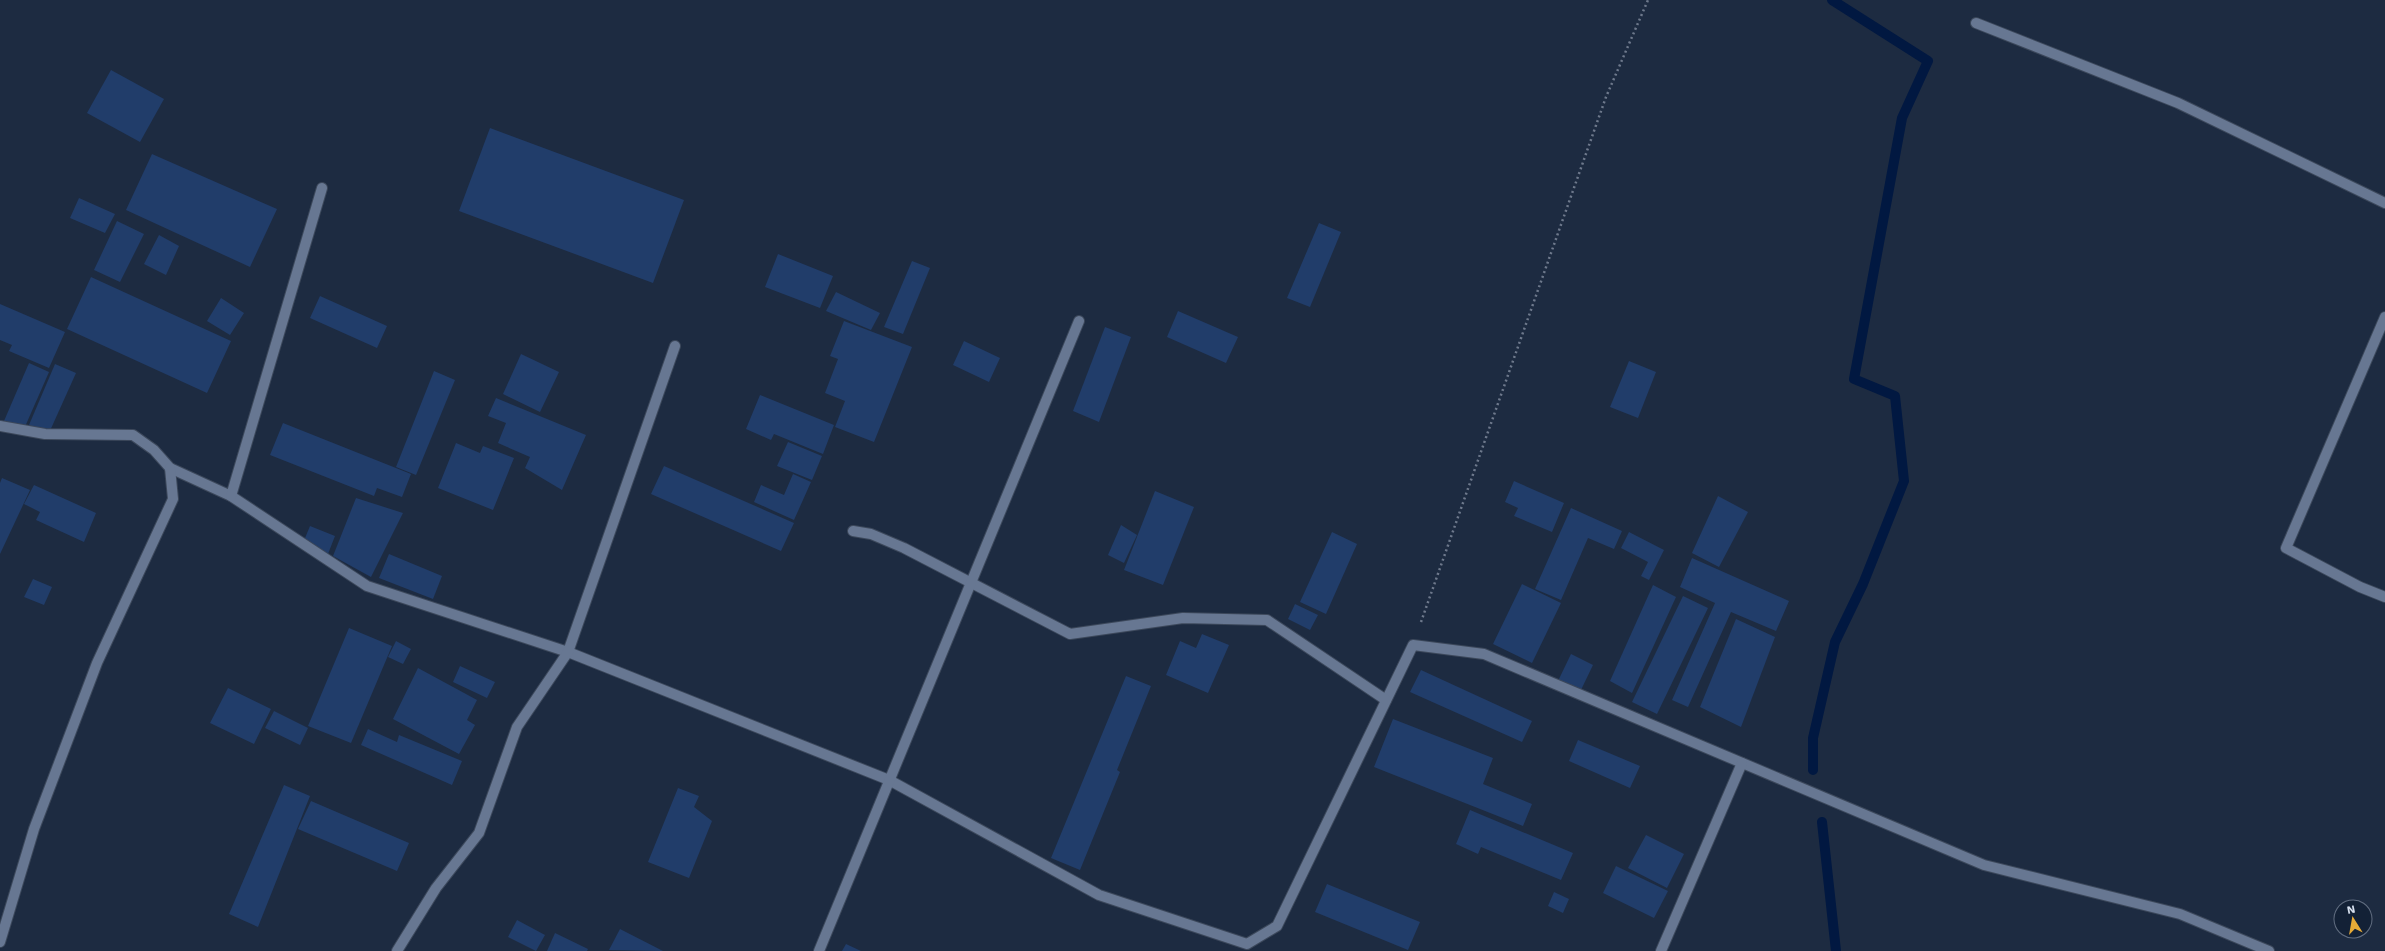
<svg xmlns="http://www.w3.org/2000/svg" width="2385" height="951" viewBox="0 0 2385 951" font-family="'Work Sans',sans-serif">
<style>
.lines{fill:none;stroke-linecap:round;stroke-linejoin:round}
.stream{stroke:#011841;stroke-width:10}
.building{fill:#213d6a}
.minor-casing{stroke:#3c485b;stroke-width:12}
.path{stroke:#6e798c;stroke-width:2.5;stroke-dasharray:2 3;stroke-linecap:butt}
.minor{stroke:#677792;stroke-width:10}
</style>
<rect width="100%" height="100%" fill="#1d2b41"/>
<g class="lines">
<g class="stream">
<polyline points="1813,770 1813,738 1835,642 1863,584 1904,481 1895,396 1854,379 1902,118 1928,61 1832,0"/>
<polyline points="1822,822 1836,951"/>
</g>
</g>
<g class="building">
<polygon points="111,70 164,99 140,142 87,113"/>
<polygon points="490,128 684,200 653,283 459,211"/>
<polygon points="152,154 277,209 250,267 126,210"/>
<polygon points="79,198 115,214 105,233 70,218"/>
<polygon points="117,221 144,234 120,282 94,270"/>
<polygon points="1319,223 1341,232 1310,307 1287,298"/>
<polygon points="159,235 179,246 166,275 144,264"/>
<polygon points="778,254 833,276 820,308 765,287"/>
<polygon points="912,261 930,268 903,334 884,327"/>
<polygon points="91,277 231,341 207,393 67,329"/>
<polygon points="836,292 880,313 871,330 826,311"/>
<polygon points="320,296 387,326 377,348 310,318"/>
<polygon points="221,298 244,313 230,335 207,321"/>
<polygon points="0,304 65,332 49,368 9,351 12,345 0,340"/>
<polygon points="1178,311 1238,337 1226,363 1167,337"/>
<polygon points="844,321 912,347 874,442 835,427 845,401 825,393 838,359 830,356"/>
<polygon points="1105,327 1131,337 1099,422 1073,411"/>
<polygon points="964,341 1000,358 989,382 953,365"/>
<polygon points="521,354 559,372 540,412 503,394"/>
<polygon points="1629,361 1656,372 1638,418 1610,407"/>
<polygon points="29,363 49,372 24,429 4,421"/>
<polygon points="55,364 76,373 49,433 29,425"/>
<polygon points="434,371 455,380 416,475 396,467"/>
<polygon points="760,395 834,425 823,454 774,434 771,440 746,429"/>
<polygon points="496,398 586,435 562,490 525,468 530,457 498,443 506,423 488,416"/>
<polygon points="283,423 411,474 402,497 377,488 374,496 270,455"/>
<polygon points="788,442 822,456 812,480 777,466"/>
<polygon points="456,443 480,453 483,446 514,458 493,510 438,488"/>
<polygon points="664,466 794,523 781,551 651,494"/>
<polygon points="793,474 811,482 794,520 754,502 761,485 784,495"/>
<polygon points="2,478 30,490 0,554 0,483"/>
<polygon points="1514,481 1564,503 1552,532 1514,516 1518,508 1505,502"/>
<polygon points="34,485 96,513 84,542 36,520 40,512 24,504"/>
<polygon points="1155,491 1194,507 1163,585 1124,570"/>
<polygon points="1718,496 1748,512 1719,567 1692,553"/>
<polygon points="356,498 403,513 371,577 333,556"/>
<polygon points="1571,508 1622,531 1614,549 1588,538 1561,600 1535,589"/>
<polygon points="1121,525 1137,535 1124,563 1108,555"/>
<polygon points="310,526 335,536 328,554 303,543"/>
<polygon points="1332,532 1357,544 1326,614 1300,602"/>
<polygon points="1629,532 1664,550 1649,580 1641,576 1648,562 1621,548"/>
<polygon points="389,554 442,576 433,599 379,578"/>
<polygon points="1692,558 1789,601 1776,631 1731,612 1688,707 1672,700 1715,603 1680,587"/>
<polygon points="33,579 52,587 44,605 24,597"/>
<polygon points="1522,584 1561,603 1532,663 1493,644"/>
<polygon points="1653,585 1676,597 1632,693 1610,681"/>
<polygon points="1683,596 1708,608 1657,714 1632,702"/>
<polygon points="1295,604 1318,615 1310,630 1288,619"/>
<polygon points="1736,619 1775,637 1741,727 1700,707"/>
<polygon points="349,628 392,646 351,743 308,726"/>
<polygon points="1202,634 1229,645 1208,693 1166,675 1180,641 1196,648"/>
<polygon points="396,641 411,649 403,664 388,657"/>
<polygon points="1571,654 1593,665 1580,692 1558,681"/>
<polygon points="460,666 495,682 487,698 453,682"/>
<polygon points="418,668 477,700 467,720 475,725 459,754 393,719"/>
<polygon points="1421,670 1532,721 1522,742 1410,692"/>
<polygon points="1126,676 1151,686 1117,770 1120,772 1080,870 1051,858"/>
<polygon points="228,688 271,709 254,744 210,723"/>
<polygon points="274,711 308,728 300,745 265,728"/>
<polygon points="1393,719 1493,758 1483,784 1532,804 1523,826 1374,767"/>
<polygon points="368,729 397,742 399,735 462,761 452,785 361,745"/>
<polygon points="1578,740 1640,766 1630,788 1569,761"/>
<polygon points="284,785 310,796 258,927 229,914"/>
<polygon points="678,788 699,796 694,807 712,821 689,878 648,862"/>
<polygon points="311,801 409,843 397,871 298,829"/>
<polygon points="1470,810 1573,853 1561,880 1481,847 1478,854 1456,844"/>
<polygon points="1646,835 1684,854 1667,888 1628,868"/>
<polygon points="1616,866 1668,891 1654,918 1603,893"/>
<polygon points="1327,884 1420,922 1408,950 1315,912"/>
<polygon points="1554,892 1569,899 1563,913 1548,906"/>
<polygon points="517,920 545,935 536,951 508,937"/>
<polygon points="620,929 663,951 609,950"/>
<polygon points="555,933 588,949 587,951 547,951"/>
<polygon points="846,944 861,951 842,951"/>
</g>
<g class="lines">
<defs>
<g id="minor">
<polyline points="1976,23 2178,103 2385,203"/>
<polyline points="2385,317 2286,548 2360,587 2385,597"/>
<polyline points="0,426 45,434 133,435 154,450 170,468 231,496 367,586 568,652 889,780 1099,895 1247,944 1277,926 1413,645 1484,654 1984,865 2180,914 2269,951"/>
<polyline points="231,496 322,188"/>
<polyline points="853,531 871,534 904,548 1070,634 1183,618 1267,620 1386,700"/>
<polyline points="0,942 34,829 97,663 173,499 170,468"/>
<polyline points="397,951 436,888 479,833 517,727 568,652 675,346"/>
<polyline points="819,951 1079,321"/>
<polyline points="1661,951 1742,763"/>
</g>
</defs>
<use href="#minor" class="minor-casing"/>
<polyline class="path" points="1421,622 1606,97 1648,0"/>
<use href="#minor" class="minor"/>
</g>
<g transform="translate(2353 919) rotate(349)"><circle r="19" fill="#132136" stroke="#616d80"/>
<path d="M0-3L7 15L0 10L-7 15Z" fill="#e8ab37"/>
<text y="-6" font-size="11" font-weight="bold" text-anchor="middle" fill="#d7e0ef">N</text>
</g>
</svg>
